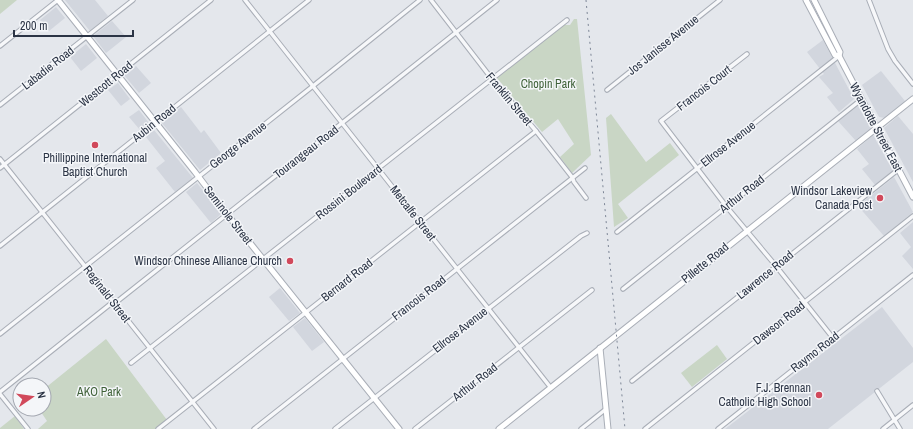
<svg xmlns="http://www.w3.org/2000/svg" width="913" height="429" viewBox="0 0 913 429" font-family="'Archivo Narrow',sans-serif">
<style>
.built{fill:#d2d6de}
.park{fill:#c9d6c5}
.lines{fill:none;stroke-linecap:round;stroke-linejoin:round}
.street-casing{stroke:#a9aeb7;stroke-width:5.5}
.secondary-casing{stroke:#a9aeb7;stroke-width:7}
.street{stroke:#f7f8fa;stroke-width:3.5}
.secondary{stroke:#fff;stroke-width:5}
.rail{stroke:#7d8696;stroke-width:1;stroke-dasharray:2 4;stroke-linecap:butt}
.poi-dot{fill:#d1495b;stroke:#f4f6f9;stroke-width:1.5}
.labels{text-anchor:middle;stroke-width:3;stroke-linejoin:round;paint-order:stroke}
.street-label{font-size:12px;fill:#2b3445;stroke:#f4f6f9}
.park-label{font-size:12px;fill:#3f6138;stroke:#f4f6f9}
.poi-label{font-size:12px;fill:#2b3445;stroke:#f4f6f9;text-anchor:end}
</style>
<rect width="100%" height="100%" fill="#e4e7ec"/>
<g class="built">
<polygon points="65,0 95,0 108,16 90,31"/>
<polygon points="56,7 65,18 49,31 40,20"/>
<polygon points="112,21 126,37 106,53 93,36"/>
<polygon points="823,40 854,99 839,112 827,97 833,93 819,77 824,74 807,52"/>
<polygon points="86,44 97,58 81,71 70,57"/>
<polygon points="136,66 151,83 139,93 124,75"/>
<polygon points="881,71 905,101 885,118 879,117 862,85"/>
<polygon points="118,83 130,99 121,106 108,90"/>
<polygon points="858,106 871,129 856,141 838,121"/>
<polygon points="181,107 201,133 204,130 221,153 200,170 162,123"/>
<polygon points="139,110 149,123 140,130 129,117"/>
<polygon points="898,116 913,134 913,182 884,128"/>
<polygon points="154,130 193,178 175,192 156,168 165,161 146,137"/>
<polygon points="873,135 893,171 875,185 862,169 869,164 857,149"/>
<polygon points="894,177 913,212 884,236 858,206"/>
<polygon points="197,183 221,214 211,223 186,192"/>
<polygon points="913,222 913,269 902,256 911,247 900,233"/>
<polygon points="280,288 300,313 289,321 269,297"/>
<polygon points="882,307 913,348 913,362 828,429 725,429"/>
<polygon points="305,318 324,342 312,351 293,327"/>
</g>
<g class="park">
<polygon points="0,0 17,0 0,14"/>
<polygon points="574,19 577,19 591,155 572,173 560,157 574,144 558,119 542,132 497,78 564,25 570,25"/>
<polygon points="611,114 646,162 670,143 679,155 618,204 628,218 614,227 606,118"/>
<polygon points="106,339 167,420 156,429 38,429 47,421 39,409 44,409 44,389"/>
<polygon points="717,345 727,359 692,387 681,373"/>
<polygon points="15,416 24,429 0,429 0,428"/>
</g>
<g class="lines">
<defs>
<g id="street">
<polyline points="245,0 551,388"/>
<polyline points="431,0 492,79 536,131 572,177 574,182 586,198"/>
<polyline points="869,0 888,49 895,61 913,84"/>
<polyline points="0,46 58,0"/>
<polyline points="747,54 661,121 726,206 776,266 833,338"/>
<polyline points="607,90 720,0"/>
<polyline points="0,105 133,0"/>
<polyline points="0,159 214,429"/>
<polyline points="0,168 211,0"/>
<polyline points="617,232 839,56"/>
<polyline points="0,246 309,0"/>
<polyline points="623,289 862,99"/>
<polyline points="114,304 497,0"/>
<polyline points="0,334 313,86 420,0"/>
<polyline points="131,363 567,20"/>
<polyline points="632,381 899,169"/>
<polyline points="877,391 900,429"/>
<polyline points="0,392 113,302"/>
<polyline points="0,394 28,429"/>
<polyline points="158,429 536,131"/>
<polyline points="254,429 585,168"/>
<polyline points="335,429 581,236 587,233"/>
<polyline points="415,429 592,290"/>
<polyline points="581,429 606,409"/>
<polyline points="645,429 913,216"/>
<polyline points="718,429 913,275"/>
<polyline points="883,429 913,405"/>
</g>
<g id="secondary">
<polyline points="58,0 195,172 230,218 399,429"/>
<polyline points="806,0 835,55 839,56 913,197"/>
<polyline points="814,0 840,52 839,56"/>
<polyline points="600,348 608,429"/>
<polyline points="499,429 913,99"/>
</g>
</defs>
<use href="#street" class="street-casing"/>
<use href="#secondary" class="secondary-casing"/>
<use href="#street" class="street"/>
<use href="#secondary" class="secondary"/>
<polyline class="rail" points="586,0 625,429"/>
</g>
<g class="poi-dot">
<circle cx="95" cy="145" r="4"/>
<circle cx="880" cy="198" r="4"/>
<circle cx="290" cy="261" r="4"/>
<circle cx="819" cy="395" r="4"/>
</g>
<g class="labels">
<g class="street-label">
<text transform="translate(663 45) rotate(-39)" y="4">Jos Janisse Avenue</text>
<text transform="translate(48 68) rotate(-38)" y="4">Labadie Road</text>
<text transform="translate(106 84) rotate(-39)" y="4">Westcott Road</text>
<text transform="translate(704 88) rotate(-38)" y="4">Francois Court</text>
<text transform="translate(509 99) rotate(50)" y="4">Franklin Street</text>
<text transform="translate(154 123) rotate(-39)" y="4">Aubin Road</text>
<text transform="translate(876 127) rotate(62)" y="4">Wyandotte Street East</text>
<text transform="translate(728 144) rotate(-38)" y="4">Ellrose Avenue</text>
<text transform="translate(238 145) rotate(-38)" y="4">George Avenue</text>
<text transform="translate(306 152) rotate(-38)" y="4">Tourangeau Road</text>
<text transform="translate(349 192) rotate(-38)" y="4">Rossini Boulevard</text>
<text transform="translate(742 194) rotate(-38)" y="4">Arthur Road</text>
<text transform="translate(413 213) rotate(52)" y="4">Metcalfe Street</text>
<text transform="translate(228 215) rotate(52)" y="4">Seminole Street</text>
<text transform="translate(705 263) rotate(-39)" y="4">Pillette Road</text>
<text transform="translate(765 275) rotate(-39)" y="4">Lawrence Road</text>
<text transform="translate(347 280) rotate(-38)" y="4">Bernard Road</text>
<text transform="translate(107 294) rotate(52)" y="4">Reginald Street</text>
<text transform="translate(419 298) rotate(-38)" y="4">Francois Road</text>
<text transform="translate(779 323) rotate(-38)" y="4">Dawson Road</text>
<text transform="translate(460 330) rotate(-38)" y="4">Ellrose Avenue</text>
<text transform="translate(815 352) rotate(-38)" y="4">Raymo Road</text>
<text transform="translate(475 382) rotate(-38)" y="4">Arthur Road</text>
</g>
<g class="park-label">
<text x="548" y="88">Chopin Park</text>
<text x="99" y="396">AKO Park</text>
</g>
<g class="poi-label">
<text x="95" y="162" text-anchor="middle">Phillippine International<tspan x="95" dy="14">Baptist Church</tspan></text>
<text x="872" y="195">Windsor Lakeview<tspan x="872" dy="14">Canada Post</tspan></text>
<text x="282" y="265">Windsor Chinese Alliance Church</text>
<text x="811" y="392">F.J. Brennan<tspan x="811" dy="14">Catholic High School</tspan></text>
</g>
</g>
<g transform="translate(32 397) rotate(77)"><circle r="19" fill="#f4f6f9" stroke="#a4a8b1"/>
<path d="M0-3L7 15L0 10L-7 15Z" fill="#d1495b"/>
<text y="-6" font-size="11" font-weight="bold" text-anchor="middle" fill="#2b3445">N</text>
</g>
<path d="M14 30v6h119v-6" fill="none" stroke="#2b3445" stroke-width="2"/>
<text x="20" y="30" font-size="12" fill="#2b3445" stroke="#f4f6f9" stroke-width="3" paint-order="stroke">200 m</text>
</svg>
